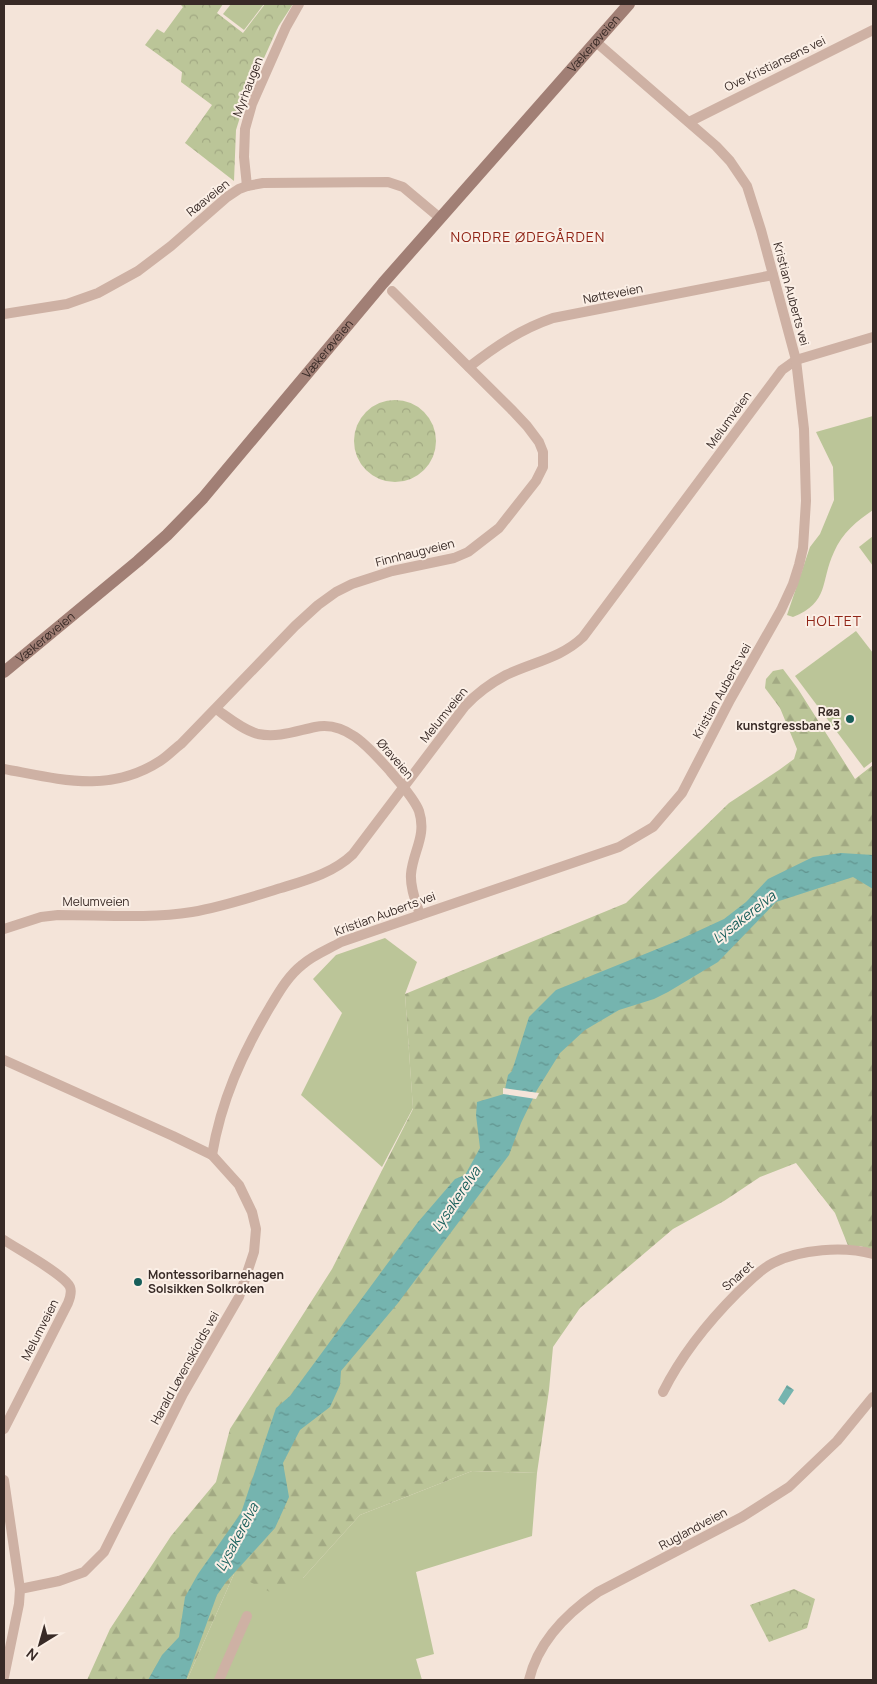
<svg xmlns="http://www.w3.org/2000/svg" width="877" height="1684" viewBox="0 0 877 1684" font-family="Manrope,sans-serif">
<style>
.grass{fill:#bbc598}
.forest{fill:url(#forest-firs)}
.park{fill:url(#park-crowns)}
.water{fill:url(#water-ripples)}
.pier{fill:#f4e4d9}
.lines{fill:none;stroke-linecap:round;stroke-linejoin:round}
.minor{stroke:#ceb1a4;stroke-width:10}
.secondary{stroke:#a17f75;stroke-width:12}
.poi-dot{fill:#175e5a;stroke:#fbefe6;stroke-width:2}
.labels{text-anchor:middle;stroke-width:4;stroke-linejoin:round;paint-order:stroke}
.street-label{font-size:12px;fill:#382a26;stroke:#fbefe6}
.poi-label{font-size:12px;font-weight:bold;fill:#382a26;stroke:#fbefe6;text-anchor:end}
.neighbourhood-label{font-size:14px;letter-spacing:1px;fill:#902416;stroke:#fbefe6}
.water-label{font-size:14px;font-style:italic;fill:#175e5a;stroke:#fbefe6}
</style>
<defs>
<pattern id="forest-firs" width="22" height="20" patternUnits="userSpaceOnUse" patternTransform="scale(1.25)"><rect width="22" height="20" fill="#bbc598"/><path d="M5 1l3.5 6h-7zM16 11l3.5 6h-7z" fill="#a2a983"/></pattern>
<pattern id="park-crowns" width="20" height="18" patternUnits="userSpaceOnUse" patternTransform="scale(1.25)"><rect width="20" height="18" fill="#bbc598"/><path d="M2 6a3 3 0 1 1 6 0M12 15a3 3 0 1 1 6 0" fill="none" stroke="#a2a983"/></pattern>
<pattern id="water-ripples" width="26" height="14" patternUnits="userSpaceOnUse" patternTransform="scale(1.25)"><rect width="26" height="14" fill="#75b4af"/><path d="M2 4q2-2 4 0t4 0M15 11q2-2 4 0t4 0" fill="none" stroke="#61938e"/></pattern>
</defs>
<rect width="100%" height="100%" fill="#f4e4d9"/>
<g class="grass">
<polygon points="231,4 264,4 244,30 223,14"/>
<path d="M873 416V510C857 521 842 533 834 552 820 582 830 602 793 617L787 615 810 547 820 534 834 500 833 467 816 432Z"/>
<polygon points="873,536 873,566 859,547"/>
<polygon points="856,631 873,653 873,761 864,768 795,676"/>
<polygon points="385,938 417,962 405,994 413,1108 382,1167 301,1095 342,1013 313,979 336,955"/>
<polygon points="472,1471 537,1473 532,1536 416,1572 434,1654 416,1659 422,1680 187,1680 234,1574 303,1578 360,1515"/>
</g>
<polygon class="forest" points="783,669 798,689 855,779 873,765 873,1250 860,1246 849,1248 835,1213 796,1163 760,1177 724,1201 673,1229 580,1308 553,1347 549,1390 537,1473 472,1471 360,1515 303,1578 276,1595 234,1574 187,1680 87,1680 110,1629 171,1536 216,1482 230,1429 332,1269 413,1109 405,994 626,903 729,803 779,770 794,759 797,749 780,708 765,688 766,679 773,671"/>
<g class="park">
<polygon points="180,4 223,4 217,13 243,33 265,4 293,4 278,27 246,98 236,130 234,181 185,143 212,105 181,82 182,72 145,45 157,29 164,33 183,7"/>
<circle cx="395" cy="441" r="41"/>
<polygon points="794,1589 815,1599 807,1628 769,1642 750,1605"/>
</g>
<g class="water">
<polygon points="841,853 873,855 873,889 853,877 776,902 718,962 668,992 654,999 619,1010 585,1030 560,1053 537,1090 521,1123 509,1155 398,1303 341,1371 340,1385 330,1407 300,1430 283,1463 289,1497 275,1528 226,1582 217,1595 186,1680 148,1680 162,1655 179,1637 185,1597 198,1574 241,1513 276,1408 290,1396 418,1222 455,1179 465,1175 480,1148 476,1115 477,1102 504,1094 508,1075 512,1071 529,1017 556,990 672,943 724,919 746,902 768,879 813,857"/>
<polygon points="787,1385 794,1390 784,1405 778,1400"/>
</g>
<polygon class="pier" points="503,1088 539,1093 536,1099 503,1094"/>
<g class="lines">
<g class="minor">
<polyline points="689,122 873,30"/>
<polyline points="247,186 244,157 245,129 252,104 286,27 299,4"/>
<polyline points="4,314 67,304 98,293 138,271 171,246 227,197 239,189 247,186 263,183 388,182 403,187 440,218"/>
<path d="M469 367C496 346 521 329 553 318L773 275"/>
<path d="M216 709C229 718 243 730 258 734 278 738 296 731 315 727 347 720 371 750 390 771 399 782 414 798 419 811 427 836 413 851 411 874 410 888 416 902 420 915"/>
<path d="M4 769C59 779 109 794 160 761 168 756 174 749 181 744L295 626 318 605 336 592 352 584 392 571 454 558 468 552 499 528 536 481 543 467V452L539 442 527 426 511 409 392 291"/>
<path d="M4 929 41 917 58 915C102 915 149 919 192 912 222 907 252 897 281 888 307 880 333 873 353 854L465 706C477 693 491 683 506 675 533 662 561 658 583 637L782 370 796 360 873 337"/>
<polyline points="4,1060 173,1136 212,1155 239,1185 252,1212 256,1229 254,1252 239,1297 183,1394 104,1552 84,1572 59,1581 20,1589 19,1604 4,1677"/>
<path d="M212 1155C221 1101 242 1054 270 1007 279 992 288 976 302 965 313 955 329 949 341 942L619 847 653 827 682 793 730 700 781 610 793 584 799 565 803 548 806 501 804 429 796 360 761 230 747 186 730 161 716 146 596 42"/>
<path d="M4 1240C17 1249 64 1274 70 1287 72 1292 70 1298 68 1303L4 1429"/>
<path d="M663 1392C682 1354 708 1322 738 1292 749 1282 759 1270 773 1263 800 1249 844 1246 873 1254"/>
<polyline points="4,1480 20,1589"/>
<polyline points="219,1680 247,1616"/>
<path d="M529 1680C538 1642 567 1613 598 1592L742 1517 789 1487 837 1441 873 1397"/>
</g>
<path class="secondary" id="s1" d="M4 672 138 561 167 535 203 498 383 283 629 4"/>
</g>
<g class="poi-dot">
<circle cx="850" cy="719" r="5"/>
<circle cx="138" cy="1282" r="5"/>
</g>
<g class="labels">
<g class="street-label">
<text dy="4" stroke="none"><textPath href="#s1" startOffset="864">Vækerøveien</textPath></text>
<text transform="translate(775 64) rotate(-26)" y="4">Ove Kristiansens vei</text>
<text transform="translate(248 87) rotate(-69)" y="4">Myrhaugen</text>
<text transform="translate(208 198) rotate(-39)" y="4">Røaveien</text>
<text transform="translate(613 294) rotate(-11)" y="4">Nøtteveien</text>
<text transform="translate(791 294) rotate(75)" y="4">Kristian Auberts vei</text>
<text dy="4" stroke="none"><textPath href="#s1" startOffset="459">Vækerøveien</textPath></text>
<text transform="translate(729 420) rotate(-54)" y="4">Melumveien</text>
<text transform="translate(415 553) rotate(-14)" y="4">Finnhaugveien</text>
<text dy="4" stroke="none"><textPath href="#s1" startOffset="54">Vækerøveien</textPath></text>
<text transform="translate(722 691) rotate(-61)" y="4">Kristian Auberts vei</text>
<text transform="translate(444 715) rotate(-51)" y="4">Melumveien</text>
<text transform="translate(395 759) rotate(49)" y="4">Øraveien</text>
<text x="96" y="906">Melumveien</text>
<text transform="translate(385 914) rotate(-20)" y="4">Kristian Auberts vei</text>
<text transform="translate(738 1276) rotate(-42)" y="4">Snaret</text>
<text transform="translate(40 1330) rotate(-63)" y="4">Melumveien</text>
<text transform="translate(185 1368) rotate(-61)" y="4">Harald Løvenskiolds vei</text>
<text transform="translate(693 1529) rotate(-28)" y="4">Ruglandveien</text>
</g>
<g class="poi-label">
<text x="840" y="716">Røa<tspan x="840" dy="14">kunstgressbane 3</tspan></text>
<text x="148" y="1279" text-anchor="start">Montessoribarnehagen<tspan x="148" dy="14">Solsikken Solkroken</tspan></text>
</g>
<g class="neighbourhood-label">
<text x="528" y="242">NORDRE ØDEGÅRDEN</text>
<text x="834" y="626">HOLTET</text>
</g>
<g class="water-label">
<text transform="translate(744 917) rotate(-38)" y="5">Lysakerelva</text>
<text transform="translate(456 1199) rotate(-56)" y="5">Lysakerelva</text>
<text transform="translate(237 1537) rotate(-62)" y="5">Lysakerelva</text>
</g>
</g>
<rect width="877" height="1684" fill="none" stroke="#382a26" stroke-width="10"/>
<g transform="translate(40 1644) rotate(217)" stroke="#fbefe6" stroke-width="4" paint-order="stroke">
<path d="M0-4L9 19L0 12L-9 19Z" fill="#382a26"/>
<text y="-8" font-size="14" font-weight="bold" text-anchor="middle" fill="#382a26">N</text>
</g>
</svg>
